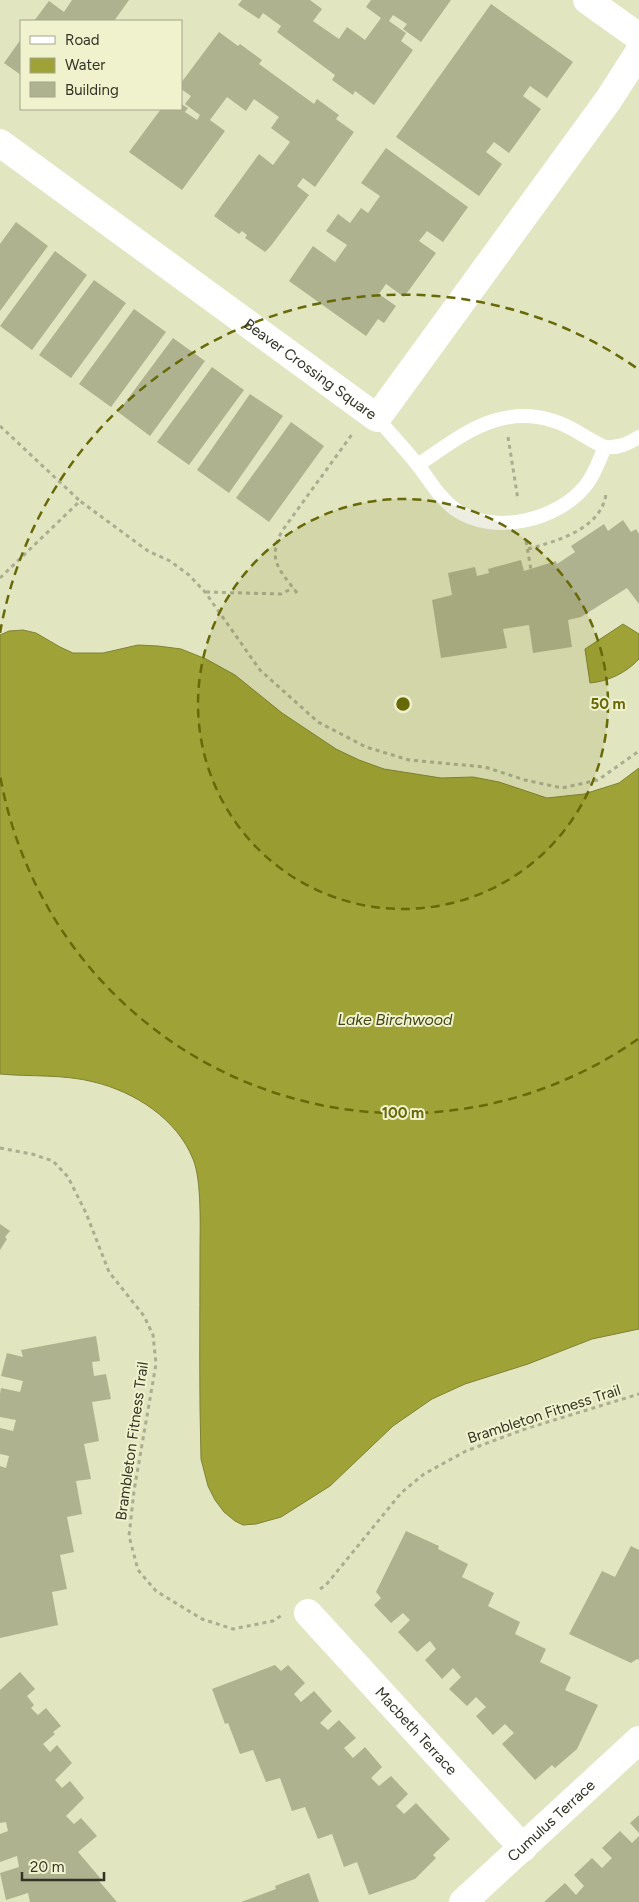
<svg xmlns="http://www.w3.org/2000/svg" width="639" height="1902" viewBox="0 0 639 1902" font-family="Figtree,sans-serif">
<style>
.water{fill:#9fa337;stroke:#7f8232}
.building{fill:#afb28f}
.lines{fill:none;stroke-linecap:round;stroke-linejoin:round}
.path{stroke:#aaad90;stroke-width:3;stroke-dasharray:4 4;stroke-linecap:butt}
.service{stroke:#fff;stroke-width:14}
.minor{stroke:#fff;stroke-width:28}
.ring{fill:none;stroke:#676908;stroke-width:2.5;stroke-dasharray:9 6}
.labels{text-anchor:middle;stroke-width:4;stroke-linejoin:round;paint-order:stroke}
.street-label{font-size:15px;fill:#333426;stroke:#eff2cd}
.water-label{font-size:16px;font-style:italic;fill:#44461a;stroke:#eff2cd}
.centre{fill:#676908;stroke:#eff2cd;stroke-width:2.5}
.ring-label{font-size:15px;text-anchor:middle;font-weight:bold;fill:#676908;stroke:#eff2cd;stroke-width:4;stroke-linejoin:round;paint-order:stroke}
</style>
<rect width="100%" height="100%" fill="#e1e5c0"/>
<g class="water">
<path d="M623 624 639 634V659C626 673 609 681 590 683L585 649Z"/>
<path d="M23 630 36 633 60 647 73 653H103L138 645 158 646 181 649 206 659 235 675 282 713 336 749 359 760 384 769 441 778 473 777 499 782 547 798 584 794 619 783 639 768V1329L592 1339 528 1364 465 1384 432 1399 393 1426 330 1486 281 1517 256 1524 243 1525 235 1521 224 1512 215 1500 208 1486 201 1459C199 1390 200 1322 200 1253 200 1229 202 1180 193 1159 177 1119 135 1092 94 1082 63 1074 32 1077 0 1074V635L9 631Z"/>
</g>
<g class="building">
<polygon points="72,0 129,0 114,21 34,21 49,1 64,12"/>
<polygon points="242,0 310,0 322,9 313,21 339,39 347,27 365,40 381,18 366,7 371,0 451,0 421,42 403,29 407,24 393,15 389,21 406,33 401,41 413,50 374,105 355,91 353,95 332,80 335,75 277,32 281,26 263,13 259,19 238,5"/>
<polygon points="491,4 573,62 547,98 530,86 523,96 541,109 509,153 494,142 486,152 502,164 479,196 396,137"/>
<polygon points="219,32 238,46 240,44 262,60 259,64 314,104 317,99 339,115 336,119 354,132 315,187 303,178 297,186 309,195 270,247 265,252 245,238 247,235 242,231 239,234 214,216 259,154 273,165 290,142 271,128 279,117 254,99 246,111 227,97 210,120 225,131 182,190 129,152 161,109 181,109 181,104 188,108 185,112 197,120 200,115 185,104 191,96 181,89 181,83"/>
<polygon points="21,39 21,75 4,63"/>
<polygon points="386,148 468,207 443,242 427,231 419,241 436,253 404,297 386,284 379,294 396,306 384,323 378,319 366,336 289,281 313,246 335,262 347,245 326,231 338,214 350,223 361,208 368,213 380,196 361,183"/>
<polygon points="16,222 48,246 0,311 0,244"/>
<polygon points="55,251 87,275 32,350 0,326"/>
<polygon points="94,280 126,303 71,378 39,355"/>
<polygon points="134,309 166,332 111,407 79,384"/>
<polygon points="173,338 205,361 150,436 118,412"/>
<polygon points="212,367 244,390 189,465 157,442"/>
<polygon points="250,394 283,416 229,493 197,470"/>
<polygon points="291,422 324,446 269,522 236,498"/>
<polygon points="623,520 631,532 636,529 639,534 639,604 627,588 581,617 568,620 572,647 533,653 529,625 503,629 507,648 441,658 432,600 452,595 448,573 475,567 477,576 489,573 488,569 521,560 524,571 556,561 557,564 575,552 571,546 604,524 608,531"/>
<polygon points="0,1224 10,1231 5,1237 7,1239 0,1250"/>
<polygon points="96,1336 100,1361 92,1362 94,1376 106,1374 111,1399 92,1402 99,1441 84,1444 91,1479 76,1481 82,1514 67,1517 74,1552 60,1555 67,1589 52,1592 58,1625 0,1638 0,1466 6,1468 9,1456 0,1454 0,1428 13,1431 16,1420 0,1417 0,1394 1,1388 20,1392 23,1381 1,1376 7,1353 23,1357 21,1350"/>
<polygon points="406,1531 439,1546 438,1549 468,1564 462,1577 494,1593 488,1606 520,1622 515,1634 546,1649 540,1662 571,1677 565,1690 598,1705 577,1749 555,1768 552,1765 535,1780 502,1744 514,1733 505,1724 493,1735 476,1716 486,1707 476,1697 467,1706 449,1689 461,1677 453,1668 442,1679 425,1660 436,1649 430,1641 417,1652 398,1632 410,1620 403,1613 391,1623 374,1605 381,1598 376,1592"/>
<polygon points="631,1546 639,1550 639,1660 637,1659 631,1663 569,1634 602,1571 615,1577"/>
<polygon points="275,1665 281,1671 288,1665 305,1683 294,1694 301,1702 314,1691 332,1711 320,1723 328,1730 339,1720 356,1738 344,1748 353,1758 365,1747 382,1767 371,1778 379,1786 391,1776 408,1794 396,1806 404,1814 416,1803 450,1839 433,1855 436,1858 415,1879 369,1895 357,1862 344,1867 332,1834 318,1839 305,1807 292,1811 280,1778 266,1782 253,1750 240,1754 228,1723 225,1724 212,1689"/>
<polygon points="20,1672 35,1689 27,1696 34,1705 31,1708 38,1715 46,1708 61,1726 53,1732 55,1734 43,1744 50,1752 57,1745 72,1763 55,1780 62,1788 70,1781 84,1798 66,1816 74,1824 81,1818 97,1836 78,1852 101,1879 99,1881 117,1902 30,1902 28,1893 6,1900 0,1873 19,1867 17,1856 0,1862 0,1834 8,1831 6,1822 0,1823 0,1690"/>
<polygon points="639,1815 639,1833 630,1823"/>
<polygon points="620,1831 632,1843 639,1836 639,1902 544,1902 565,1883 576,1895 584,1886 574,1875 592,1858 602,1868 612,1858 602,1848"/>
<polygon points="309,1873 319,1902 241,1902 276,1889 275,1886"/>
</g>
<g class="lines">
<g class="path">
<polyline points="0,426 80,501"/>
<polyline points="508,437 518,500"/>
<polyline points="526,541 531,570"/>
<path d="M528 549C557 541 601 529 606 494"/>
<polyline points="0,578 80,501 148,551 170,561 189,575 205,592 260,670 318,722 366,747 409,760 485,767 525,780 562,788 598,780 639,751"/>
<polyline points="206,592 281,594 293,588"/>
<path d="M297 593C279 569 267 560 282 531L353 433"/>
<polyline points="0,1148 32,1154 53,1161 68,1177 86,1213 109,1272 144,1316 153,1335 156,1364 134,1491 129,1536 138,1570 156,1591 202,1619 233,1629 273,1621 282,1615"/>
<polyline points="320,1589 326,1585 401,1493 424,1474 466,1451 525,1429 639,1394"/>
</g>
<g class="service">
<path d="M377 418C390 433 404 448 417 464 429 479 439 498 456 510 494 536 559 520 586 485 595 474 599 460 605 447"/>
<path d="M418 465C460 436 500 403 554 421 572 426 588 440 605 447 619 448 627 444 639 437"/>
</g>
<g class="minor">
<polyline points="587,0 639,37"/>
<path id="s1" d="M0 143 377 418 609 99 639 52"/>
<path id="s2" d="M308 1613 523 1848"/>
<path id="s3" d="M463 1902 639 1740"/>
</g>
</g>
<circle cx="403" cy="704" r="205" fill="#676908" fill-opacity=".12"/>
<g class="ring">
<circle cx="403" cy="704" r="205"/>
<path d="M638 1039A409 409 0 0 1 0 775M0 633A409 409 0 0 1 638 369"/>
</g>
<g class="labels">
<g class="street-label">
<text dy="5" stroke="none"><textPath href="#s1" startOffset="384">Beaver Crossing Square</textPath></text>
<text transform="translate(544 1414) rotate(-18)" y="5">Brambleton Fitness Trail</text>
<text transform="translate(132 1441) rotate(-82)" y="5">Brambleton Fitness Trail</text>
<text dy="5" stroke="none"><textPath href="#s2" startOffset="160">Macbeth Terrace</textPath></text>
<text dy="5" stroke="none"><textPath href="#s3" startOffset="120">Cumulus Terrace</textPath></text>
</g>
<g class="water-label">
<text x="395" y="1025">Lake Birchwood</text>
</g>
</g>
<circle cx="403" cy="704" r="8" class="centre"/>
<g class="ring-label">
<text x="608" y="709">50 m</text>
<text x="403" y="1118">100 m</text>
</g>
<rect x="20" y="20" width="162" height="90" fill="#eff2cd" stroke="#a4a68a"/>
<rect x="30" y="36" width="25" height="8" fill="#ffffff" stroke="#a4a68a"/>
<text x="65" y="45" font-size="15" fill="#333426">Road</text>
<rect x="30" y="58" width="25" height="15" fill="#9fa337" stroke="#a4a68a"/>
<text x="65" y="70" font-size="15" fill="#333426">Water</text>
<rect x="30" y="82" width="25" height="15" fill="#afb28f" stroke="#a4a68a"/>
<text x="65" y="95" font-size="15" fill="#333426">Building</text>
<path d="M22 1872v8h82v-8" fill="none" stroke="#333426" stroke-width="2.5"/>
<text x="30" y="1872" font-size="15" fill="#333426" stroke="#eff2cd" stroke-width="4" paint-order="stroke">20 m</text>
</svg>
